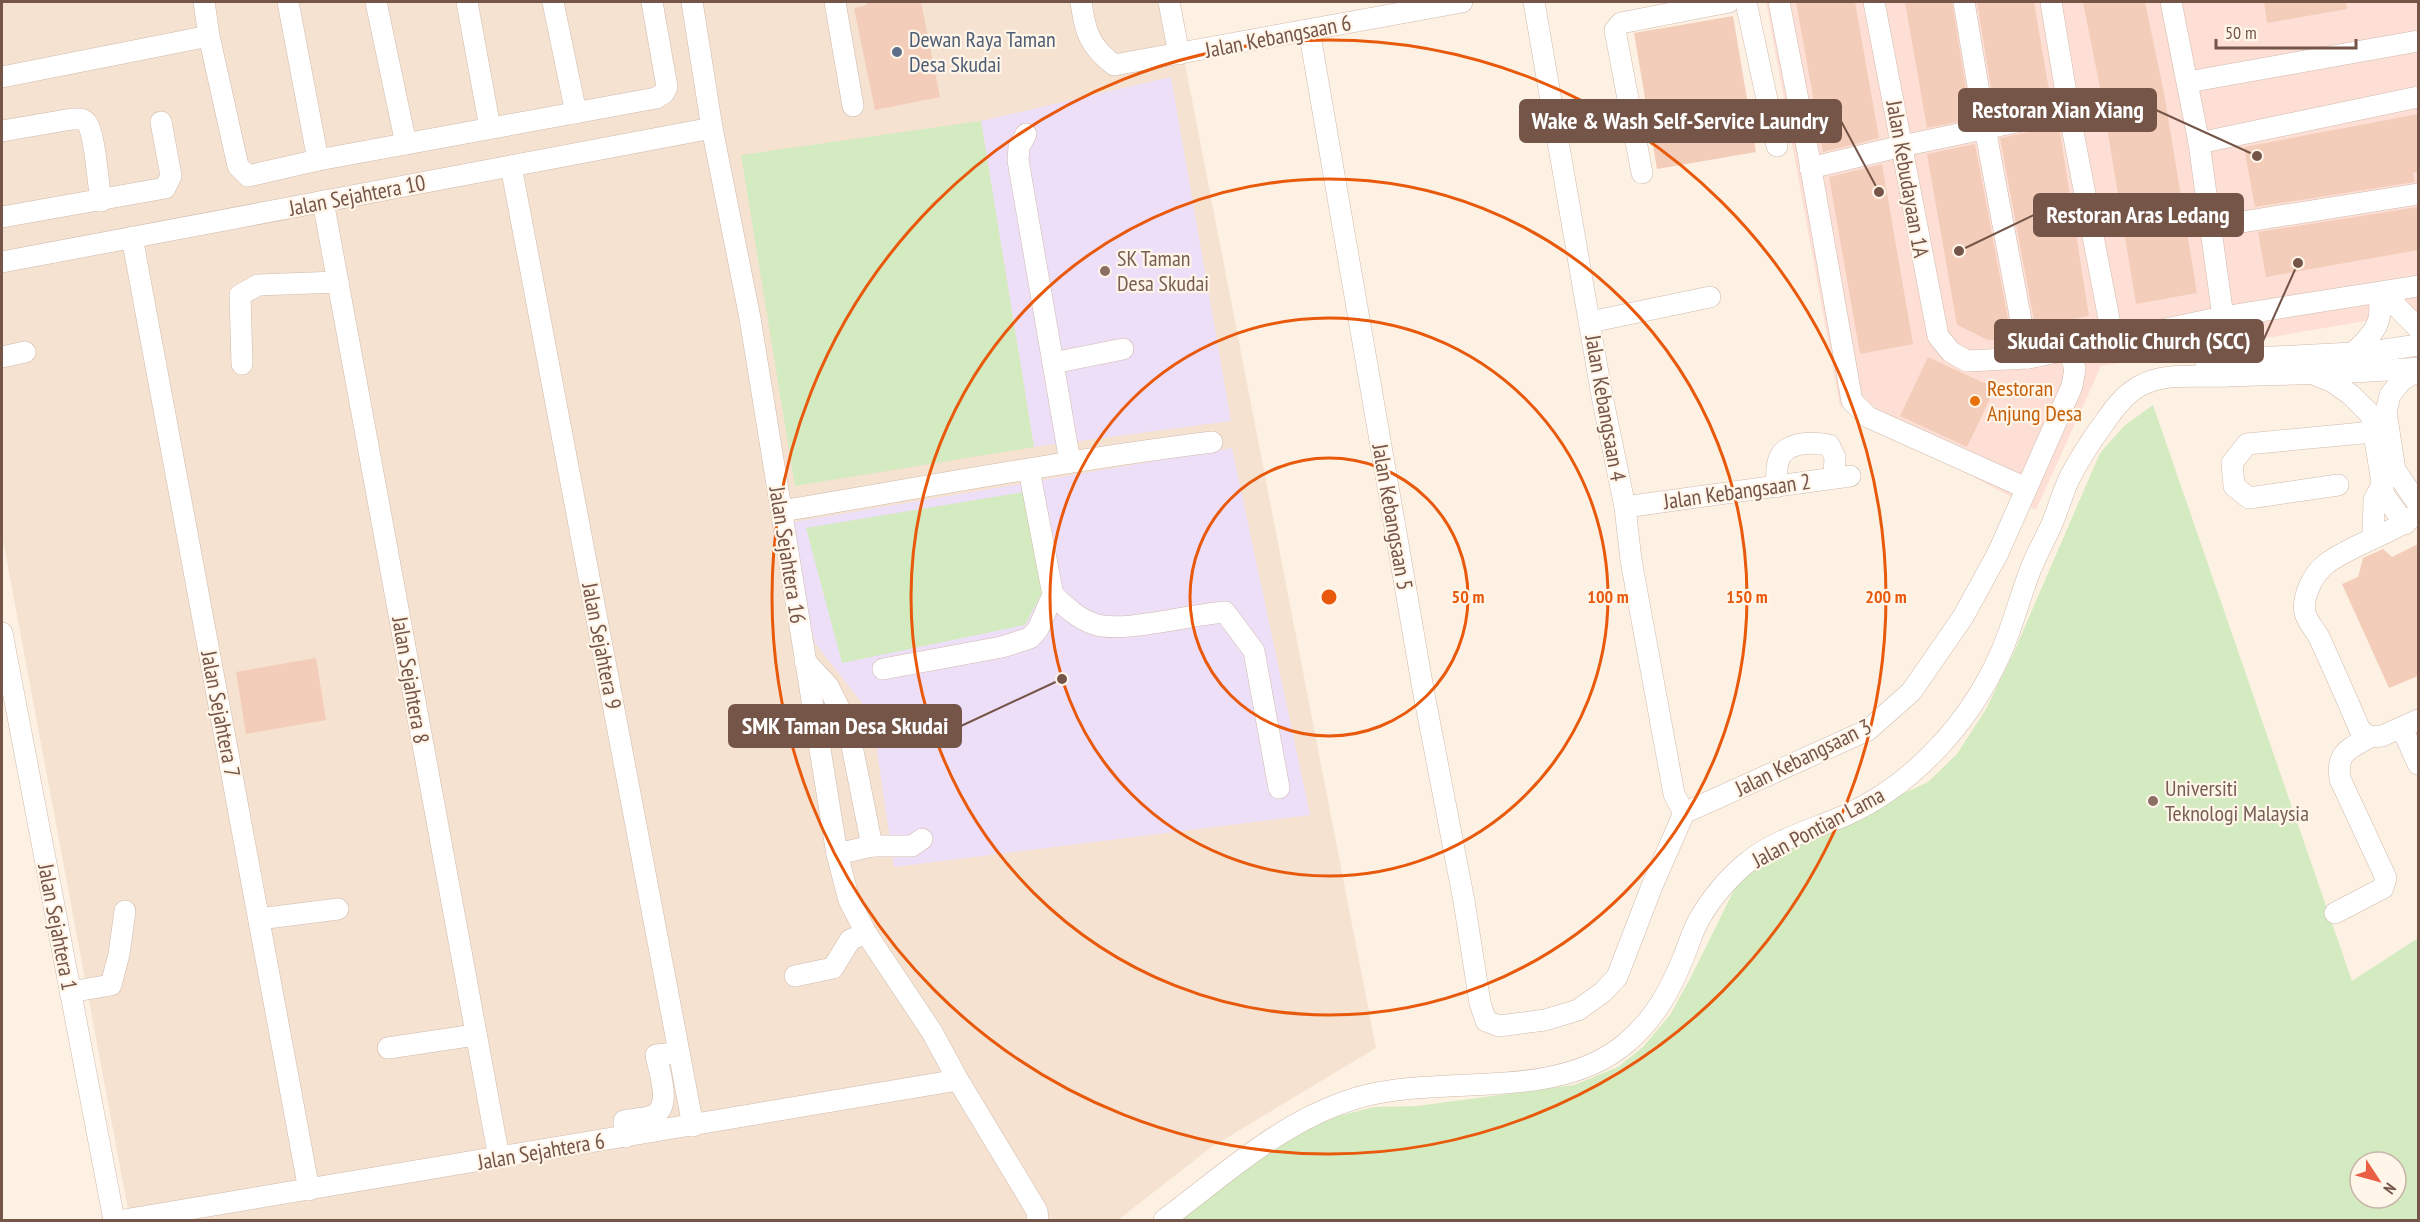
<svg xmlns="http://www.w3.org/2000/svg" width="2420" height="1222" viewBox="0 0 2420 1222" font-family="'PT Sans Narrow',sans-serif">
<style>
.residential{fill:#f5e2d1}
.commercial{fill:#fddfd6}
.education{fill:#eedff9}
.green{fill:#d4ebc1;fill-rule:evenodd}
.building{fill:#f3cdb9}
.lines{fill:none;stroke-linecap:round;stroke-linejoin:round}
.minor-casing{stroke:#d0baac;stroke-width:22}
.minor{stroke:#fff;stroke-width:21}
.ring{fill:none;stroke:#e8590c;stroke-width:3}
.service-dot{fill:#5c6f8a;stroke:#fff5e9;stroke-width:2}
.education-dot{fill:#8d6e63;stroke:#fff5e9;stroke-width:2}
.food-dot{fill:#e8710a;stroke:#fff5e9;stroke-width:2}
.labels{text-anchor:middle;stroke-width:4.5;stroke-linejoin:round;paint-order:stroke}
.street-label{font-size:22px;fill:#755548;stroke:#fff5e9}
.service-label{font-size:22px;fill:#4e5e75;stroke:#fff5e9;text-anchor:start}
.education-label{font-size:22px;fill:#785e54;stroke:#fff5e9;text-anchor:start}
.food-label{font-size:22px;fill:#c56008;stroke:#fff5e9;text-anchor:start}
.centre{fill:#e8590c;stroke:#fff5e9;stroke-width:3}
.ring-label{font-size:18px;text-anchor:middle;font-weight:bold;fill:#e8590c;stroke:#fff5e9;stroke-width:4.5;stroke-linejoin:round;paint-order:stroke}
.leader{fill:none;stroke:#755548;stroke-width:2}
.callout-dot{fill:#755548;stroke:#fff5e9;stroke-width:2}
.callout{fill:#755548;stroke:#755548;stroke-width:2}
.callout-label{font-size:24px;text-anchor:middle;font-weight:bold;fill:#fff}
</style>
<rect width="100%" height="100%" fill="#fdf1e3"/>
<polygon class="residential" points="2,2 1173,2 1376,1048 1210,1148 1118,1220 130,1220 2,535"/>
<polygon class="commercial" points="1766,2 2418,2 2418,312 2101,366 2036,510 1840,406"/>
<g class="education">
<polygon points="1171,77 1231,421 1034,447 981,121"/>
<polygon points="1232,448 1310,815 894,867 872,716 815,643 788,523"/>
</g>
<g class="green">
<polygon points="981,121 1034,447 795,486 741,155"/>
<path d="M2153 405 2352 981 2418 938V1220H1176L1283 1140 1338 1116 1374 1107 1417 1106 1574 1085 1618 1067 1643 1047 1670 1015 1692 975 1734 890 1751 869 1774 854 1928 782 1957 754 1986 709 2014 652 2100 453 2124 426ZM2360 1162H2396V1198H2360Z"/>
<polygon points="1024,492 1043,591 1025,625 842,663 806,528"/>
</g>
<g class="building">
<polygon points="866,2 921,2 940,97 875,110 854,8 867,5"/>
<polygon points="1796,2 1855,2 1879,138 1823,152"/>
<polygon points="1905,2 1952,2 1971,119 1927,128"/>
<polygon points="1977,2 2034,2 2051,102 1995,113"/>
<polygon points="2083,2 2145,2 2164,93 2197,293 2136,304 2103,103"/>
<polygon points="2264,2 2346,2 2347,9 2267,23"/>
<polygon points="1733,16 1756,152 1657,169 1634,33"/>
<polygon points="2418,114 2418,172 2413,173 2415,182 2255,207 2244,147"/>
<polygon points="2059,126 2089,316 2035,326 2000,138"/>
<polygon points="1975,144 2012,340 1988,340 1957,325 1927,154"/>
<polygon points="1882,164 1913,344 1860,354 1829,177"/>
<polygon points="2418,207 2418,250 2266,277 2258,232"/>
<polygon points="1928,357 1995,388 1967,447 1900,416"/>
<polygon points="2418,544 2418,676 2389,688 2342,584 2358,577 2363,558 2383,549 2392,557"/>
<polygon points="316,658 326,720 246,734 236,672"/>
</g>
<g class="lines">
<defs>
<g id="minor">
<polyline points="204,2 209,36"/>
<polyline points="288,2 318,160"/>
<polyline points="376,2 406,144"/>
<polyline points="467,2 490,128"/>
<polyline points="553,2 576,113"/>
<polyline points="692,2 712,128 750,318 837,854 849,900 866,933 932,1032 958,1080 1037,1211 1038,1220"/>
<polyline points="835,2 853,106"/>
<path d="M1081 2C1085 31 1089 46 1114 65L1462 2"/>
<polyline points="1169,2 1179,54"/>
<polyline points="1534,2 1602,396 1625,507 1631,560 1674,794 1684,813"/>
<polyline points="1746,2 1777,146"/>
<polyline points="1779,2 1806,141 1852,401 1868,417 2026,488"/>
<polyline points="1874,2 1938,336 1951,352 1967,361 2028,358 2223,317 2418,286"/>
<polyline points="1964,2 1985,128 2028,358"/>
<polyline points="2051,2 2069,111 2113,340"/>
<polyline points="2171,2 2199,143 2223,317"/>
<polyline points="1309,30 1423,689 1464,901 1480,1003 1486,1021 1499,1026 1545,1020 1578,1010 1603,992 1617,977 1652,886 1684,813 1868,730 1911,692 1963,617 1998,553 2072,386 2075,369 2069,350"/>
<polyline points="2,77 209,36 238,166 248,176 318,160 656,98 664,93 667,87 652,2"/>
<polyline points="2188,82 2418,41"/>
<path d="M2 131 72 119C77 119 82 118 86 122 95 131 98 185 101 201"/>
<polyline points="1026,134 1019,147 1018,160 1070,462"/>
<polyline points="2199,143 2418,97"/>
<polyline points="511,166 693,1126"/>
<polyline points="1810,168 1902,146 2069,111"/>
<polyline points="1642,173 1615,30 1621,23 1626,22 1729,2"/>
<polyline points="323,201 499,1158"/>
<polyline points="2,217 165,188 171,176 161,122"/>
<polyline points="2211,227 2418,194"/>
<polyline points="132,237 309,1190"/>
<polyline points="2,262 712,128"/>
<polyline points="2393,291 2395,305 2418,328"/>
<polyline points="1590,322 1710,297"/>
<path d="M2354 352C2374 334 2385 321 2378 294"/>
<polyline points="2,357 25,352"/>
<polyline points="1053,363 1123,349"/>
<polyline points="242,364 240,295 258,285 338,282"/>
<polyline points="2206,366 2256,358 2371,352 2418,345"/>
<polyline points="2418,371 2402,380 2390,395 2386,412 2395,470 2418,504"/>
<polyline points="2316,375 2333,382 2351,395 2371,415 2384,495 2405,524"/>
<polyline points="2338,485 2249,498 2234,486 2232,463 2247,444 2373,432"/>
<path d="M1776 487C1777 479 1776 470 1778 462 1783 441 1812 442 1829 445L1835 457 1834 478"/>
<polyline points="1625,507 1850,476"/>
<path d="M782 511C925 487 1068 460 1212 442"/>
<path d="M2418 513C2391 535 2354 543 2326 564 2313 574 2302 596 2305 613 2307 621 2315 630 2319 637 2333 668 2347 699 2360 730L2370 737 2382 736 2418 720"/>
<polyline points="2373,538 2374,500 2383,483"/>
<path d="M1053 595C1065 606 1078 619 1094 624 1123 634 1191 614 1225 612L1254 651 1279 788"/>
<polyline points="2,633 114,1220"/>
<polyline points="805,661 828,686 848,726 872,846 912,846 922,839"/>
<polyline points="883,669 1002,647 1030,638 1038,629 1053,595 1029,470"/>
<polyline points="2402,728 2418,764"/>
<polyline points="837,854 872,846"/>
<path d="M2335 913 2383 888 2386 878 2340 779C2336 752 2349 749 2370 737"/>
<polyline points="259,919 338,909"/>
<polyline points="795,976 833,968 850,940 866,933"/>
<polyline points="70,992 111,985 119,954 125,911"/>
<polyline points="388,1048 475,1035"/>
<path d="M625 1137 624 1121C632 1119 643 1119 652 1116 673 1108 659 1071 656 1055L679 1053"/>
<polyline points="124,1220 958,1080"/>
<path d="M1164 1220C1227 1173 1289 1114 1368 1095 1447 1076 1558 1100 1625 1044 1654 1020 1670 991 1684 956 1689 944 1693 929 1700 918 1711 898 1731 875 1749 861 1776 839 1815 829 1846 815 1913 785 1969 723 1999 657 2012 629 2019 599 2030 571 2036 555 2044 541 2051 526 2058 510 2062 494 2069 479 2079 459 2091 441 2104 423 2113 410 2124 395 2138 387 2166 371 2197 378 2228 376 2291 374 2355 373 2418 368"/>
</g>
</defs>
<use href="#minor" class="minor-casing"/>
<use href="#minor" class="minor"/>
</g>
<g class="ring">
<circle cx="1329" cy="597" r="139"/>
<circle cx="1329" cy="597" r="279"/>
<circle cx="1329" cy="597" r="418"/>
<circle cx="1329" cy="597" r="557"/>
</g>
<circle class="service-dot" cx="897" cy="52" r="6"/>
<g class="education-dot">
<circle cx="1105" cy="271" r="6"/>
<circle cx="2153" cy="801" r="6"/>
</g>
<circle class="food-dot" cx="1975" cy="401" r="6"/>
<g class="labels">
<g class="street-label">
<text transform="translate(1278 36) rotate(-11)" y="8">Jalan Kebangsaan 6</text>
<text transform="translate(1908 179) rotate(80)" y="8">Jalan Kebudayaan 1A</text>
<text transform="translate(357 195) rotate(-11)" y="8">Jalan Sejahtera 10</text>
<text transform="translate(1606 408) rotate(80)" y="8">Jalan Kebangsaan 4</text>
<text transform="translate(1737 491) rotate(-8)" y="8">Jalan Kebangsaan 2</text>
<text transform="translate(1393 517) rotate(80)" y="8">Jalan Kebangsaan 5</text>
<text transform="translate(788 555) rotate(81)" y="8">Jalan Sejahtera 16</text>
<text transform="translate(602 646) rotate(79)" y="8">Jalan Sejahtera 9</text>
<text transform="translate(411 680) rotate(80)" y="8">Jalan Sejahtera 8</text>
<text transform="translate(221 714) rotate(79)" y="8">Jalan Sejahtera 7</text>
<text transform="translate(1803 757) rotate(-26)" y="8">Jalan Kebangsaan 3</text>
<text transform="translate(1818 827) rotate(-28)" y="8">Jalan Pontian Lama</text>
<text transform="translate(58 927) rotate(79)" y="8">Jalan Sejahtera 1</text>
<text transform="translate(541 1151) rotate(-10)" y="8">Jalan Sejahtera 6</text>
</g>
<g class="service-label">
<text x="909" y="47">Dewan Raya Taman<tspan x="909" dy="25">Desa Skudai</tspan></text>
</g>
<g class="education-label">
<text x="1117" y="266">SK Taman<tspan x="1117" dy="25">Desa Skudai</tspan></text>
<text x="2165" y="796">Universiti<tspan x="2165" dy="25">Teknologi Malaysia</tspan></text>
</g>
<g class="food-label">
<text x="1987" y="396">Restoran<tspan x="1987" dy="25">Anjung Desa</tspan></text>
</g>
</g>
<circle cx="1329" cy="597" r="9" class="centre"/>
<g class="ring-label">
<text x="1468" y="603">50 m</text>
<text x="1608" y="603">100 m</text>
<text x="1747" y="603">150 m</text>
<text x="1886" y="603">200 m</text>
</g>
<path class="leader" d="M2257 156L2156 110M1879 192L1841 121M1959 251L2034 215M2298 263L2263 341M1062 679L961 726"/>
<g class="callout-dot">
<circle cx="2257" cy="156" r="6"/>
<circle cx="1879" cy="192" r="6"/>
<circle cx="1959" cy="251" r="6"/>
<circle cx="2298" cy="263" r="6"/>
<circle cx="1062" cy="679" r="6"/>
</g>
<g class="callout">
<rect x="1959" y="89" width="197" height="42" rx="6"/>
<rect x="1520" y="100" width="321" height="42" rx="6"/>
<rect x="2034" y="194" width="209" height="42" rx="6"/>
<rect x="1995" y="320" width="268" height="42" rx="6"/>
<rect x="729" y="705" width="232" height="42" rx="6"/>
</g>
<g class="callout-label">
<text x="2058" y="118">Restoran Xian Xiang</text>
<text x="1680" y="129">Wake &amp; Wash Self-Service Laundry</text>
<text x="2138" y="223">Restoran Aras Ledang</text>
<text x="2129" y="349">Skudai Catholic Church (SCC)</text>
<text x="845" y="734">SMK Taman Desa Skudai</text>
</g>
<rect width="2420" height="1222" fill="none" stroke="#755548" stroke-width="6"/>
<g transform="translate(2378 1180) rotate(126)"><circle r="28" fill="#fff5e9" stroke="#c8b5a9" stroke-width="1.5"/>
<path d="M0-4.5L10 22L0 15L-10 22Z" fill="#ea5f44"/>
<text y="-9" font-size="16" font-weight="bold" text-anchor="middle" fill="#755548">N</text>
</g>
<path d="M2216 39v9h140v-9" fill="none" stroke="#755548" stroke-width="3"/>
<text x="2225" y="39" font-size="18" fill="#755548" stroke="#fff5e9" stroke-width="4.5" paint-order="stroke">50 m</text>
</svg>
